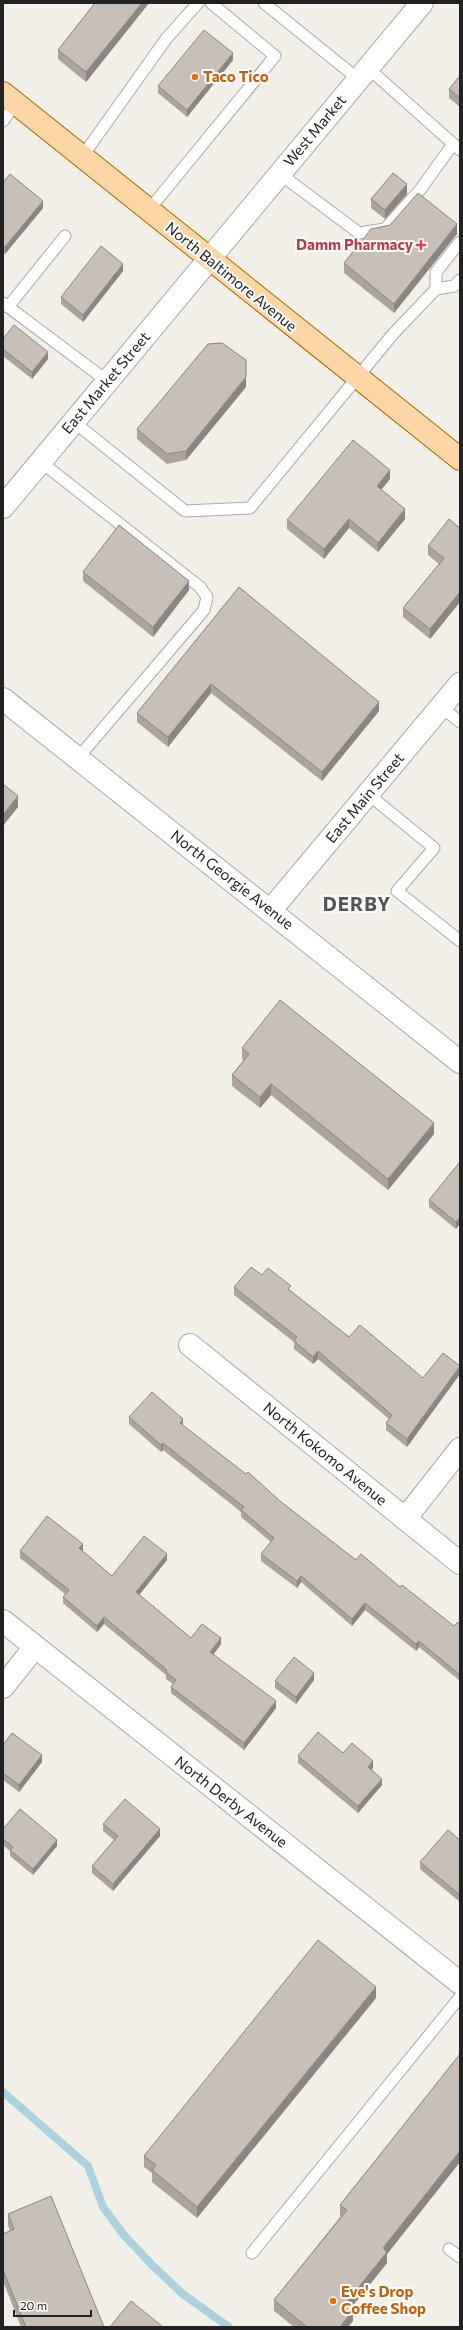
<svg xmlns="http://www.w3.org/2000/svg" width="463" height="2330" viewBox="0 0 463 2330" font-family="Commissioner,sans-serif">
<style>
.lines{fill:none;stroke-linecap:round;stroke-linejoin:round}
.stream{stroke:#aad3df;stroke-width:8}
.service-casing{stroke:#a9a9a9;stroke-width:13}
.minor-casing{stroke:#a9a9a9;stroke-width:24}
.tertiary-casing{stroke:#a9a9a9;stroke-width:24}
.primary-casing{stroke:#a06b00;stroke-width:24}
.service{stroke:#fff;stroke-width:11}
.minor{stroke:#fff;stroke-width:22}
.tertiary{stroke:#fff;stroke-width:22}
.primary{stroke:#fcd6a4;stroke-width:22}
.wall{fill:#aba49e}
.shaded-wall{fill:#8b8681}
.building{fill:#c7bfb8;stroke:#8b8681}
.food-dot{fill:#e8710a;stroke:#fff;stroke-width:1.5}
.health-dot{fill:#e0444e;stroke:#fff;stroke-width:1.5}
.labels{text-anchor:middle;stroke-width:4;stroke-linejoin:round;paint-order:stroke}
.food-label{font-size:15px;font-weight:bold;fill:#c56008;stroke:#fff;text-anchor:start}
.street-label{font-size:15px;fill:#222;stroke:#fff}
.health-label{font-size:15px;font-weight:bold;fill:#be3a42;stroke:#fff;text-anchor:end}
.district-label{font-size:19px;font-weight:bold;letter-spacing:1px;fill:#555;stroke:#fff}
</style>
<rect width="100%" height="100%" fill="#f2efe9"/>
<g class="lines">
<polyline class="stream" points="3,2092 88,2166 103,2207 123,2234 153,2266 184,2295 229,2327"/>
<defs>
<g id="service">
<polyline points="264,3 358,79"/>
<polyline points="368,68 460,150"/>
<polyline points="3,121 16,103"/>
<polyline points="82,157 166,39 198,3"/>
<polyline points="280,174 359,233 385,229 420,190 453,144"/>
<polyline points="148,211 275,56 211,3"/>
<polyline points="436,289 436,272 460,242"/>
<polyline points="3,303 107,381"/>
<polyline points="8,307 65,236"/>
<polyline points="74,422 185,511 250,508 393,334 436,289 454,286 460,280"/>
<polyline points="41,462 200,587 207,597 204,610 78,758"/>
<polyline points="441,707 460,722"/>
<polyline points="368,794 434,848 397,891 460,941"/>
<polyline points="449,2249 460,2257"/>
<polyline points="252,2253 460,1997"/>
</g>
<g id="minor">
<polyline points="3,699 460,1062"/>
<polyline points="270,911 460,684"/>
<polyline points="190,1345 460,1563"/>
<polyline points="405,1519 460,1449"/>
<polyline points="3,1621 460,1983"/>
<polyline points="3,1687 35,1647"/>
</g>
<polyline id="tertiary" points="3,507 422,3"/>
<polyline id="primary" points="3,93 460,459"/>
</defs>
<use href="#service" class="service-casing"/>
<use href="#minor" class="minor-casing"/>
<use href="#tertiary" class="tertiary-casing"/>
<use href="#primary" class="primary-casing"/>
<use href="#service" class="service"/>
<use href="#minor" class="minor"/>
<use href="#tertiary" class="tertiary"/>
<use href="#primary" class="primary"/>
</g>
<g class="wall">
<polygon points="95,3 149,3 86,82 58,59 58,50"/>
<polygon points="233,60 187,117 158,93 158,86"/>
<polygon points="460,76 460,107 449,98 449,89"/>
<polygon points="3,183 43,208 5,254 3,252"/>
<polygon points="407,194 385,219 371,208 371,199"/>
<polygon points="457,234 394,313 344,273 344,263"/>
<polygon points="123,271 83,322 61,304 61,297"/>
<polygon points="3,339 48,359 32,379 3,356"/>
<polygon points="246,387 186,460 167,464 137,439 137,429"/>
<polygon points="390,479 381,490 405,519 378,552 349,528 324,559 287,529 287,520"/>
<polygon points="460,528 460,602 430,639 403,617 403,608 439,564 428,555 428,546"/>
<polygon points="83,572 189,590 153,637 83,581"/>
<polygon points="239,587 379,711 322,781 211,693 168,747 137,722 137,713"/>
<polygon points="242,1048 434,1134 388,1190 271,1095 260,1108 232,1086 232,1075 244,1060 242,1059"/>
<polygon points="460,1162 456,1229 429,1207 429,1200"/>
<polygon points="262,1275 291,1291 349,1337 423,1378 460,1374 407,1447 386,1430 386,1423 389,1419 318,1359 313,1364 294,1349 294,1342 234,1295 234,1287"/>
<polygon points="129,1417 183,1426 356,1560 400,1587 454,1626 460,1624 460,1681 419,1647 416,1651 365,1610 352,1626 301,1582 297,1588 261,1561 261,1554 271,1542 241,1517 241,1512 163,1450 161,1452 129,1424"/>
<polygon points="83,1550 82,1551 112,1576 167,1560 139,1595 191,1638 221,1644 213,1655 276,1708 244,1750 171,1693 171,1687 173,1684 166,1679 166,1675 104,1624 97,1632 63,1603 63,1597 65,1594 20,1558 20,1551"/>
<polygon points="314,1680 296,1704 275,1688 275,1681"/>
<polygon points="3,1745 42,1762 19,1792 3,1780"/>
<polygon points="343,1753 373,1768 372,1770 382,1785 358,1813 298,1763 298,1756"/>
<polygon points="103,1824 160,1836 113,1891 92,1873 92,1866 114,1840 103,1831"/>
<polygon points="3,1829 57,1846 33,1875 10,1856 10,1851 3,1845"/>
<polygon points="460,1840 460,1902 420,1869 420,1862"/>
<polygon points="376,1998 197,2218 152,2182 152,2173 144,2167 144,2156"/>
<polygon points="460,2054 460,2162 387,2254 387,2263 351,2308 353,2321 348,2327 294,2327 274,2311 274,2300 341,2216 340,2216 340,2205"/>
<polygon points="8,2214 104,2327 21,2327 3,2281 3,2234 10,2231 8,2225"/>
</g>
<g class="shaded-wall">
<polygon points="142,3 149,3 86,82 86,72"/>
<polygon points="233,53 233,60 187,117 187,110"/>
<polygon points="407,184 407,194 385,219 385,210"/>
<polygon points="43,201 43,208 5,254 5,247"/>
<polygon points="457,224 457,234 394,313 394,304"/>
<polygon points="123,264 123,271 83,322 83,315"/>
<polygon points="48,352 48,359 32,379 32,372"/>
<polygon points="246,377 246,387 186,460 186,451"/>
<polygon points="390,470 390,479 377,495 377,486"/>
<polygon points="405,509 405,519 378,552 378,543"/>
<polygon points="349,519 349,528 324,559 324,549"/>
<polygon points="189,581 189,590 153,637 153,627"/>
<polygon points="460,592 460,602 430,639 430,629"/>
<polygon points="211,684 211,693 168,747 168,737"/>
<polygon points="379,702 379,711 322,781 322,772"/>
<polygon points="18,796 18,807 3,826 3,815"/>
<polygon points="271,1084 271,1095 260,1108 260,1097"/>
<polygon points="434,1123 434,1134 388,1190 388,1179"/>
<polygon points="460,1217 460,1224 456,1229 456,1222"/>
<polygon points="318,1351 318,1359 313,1364 313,1357"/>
<polygon points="460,1366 460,1374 407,1447 407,1439"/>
<polygon points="183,1419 183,1426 180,1423"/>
<polygon points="163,1443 163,1450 161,1452 161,1445"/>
<polygon points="83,1544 83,1550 79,1555 79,1548"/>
<polygon points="167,1554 167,1560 136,1599 136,1592"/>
<polygon points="301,1576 301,1582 297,1588 297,1581"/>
<polygon points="365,1603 365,1610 352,1626 352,1619"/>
<polygon points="104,1617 104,1624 97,1632 97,1626"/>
<polygon points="221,1638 221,1644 210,1659 210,1652"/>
<polygon points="419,1641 419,1647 416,1651 416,1644"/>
<polygon points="314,1673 314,1680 296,1704 296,1697"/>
<polygon points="276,1701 276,1708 244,1750 244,1743"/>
<polygon points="42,1755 42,1762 19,1792 19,1785"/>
<polygon points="373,1761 373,1768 368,1774 368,1767"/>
<polygon points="382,1779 382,1785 358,1813 358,1806"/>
<polygon points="160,1829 160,1836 113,1891 113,1884"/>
<polygon points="57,1840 57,1846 33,1875 33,1869"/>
<polygon points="376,1987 376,1998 197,2218 197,2207"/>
<polygon points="460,2151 460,2162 387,2254 387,2263 346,2314 346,2303 383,2248"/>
<polygon points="353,2310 353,2321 348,2327 340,2327"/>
</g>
<g class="building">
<polygon points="95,3 142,3 86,72 58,50"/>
<polygon points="204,30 233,53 187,110 158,86"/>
<polygon points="460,76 460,98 449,89"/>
<polygon points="393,173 407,184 385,210 371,199"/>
<polygon points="10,174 43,201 5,247 3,245 3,183"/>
<polygon points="418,193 457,224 394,304 344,263 371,229 390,225"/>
<polygon points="101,246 123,264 83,315 61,297"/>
<polygon points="14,325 48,352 32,372 3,349 3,339"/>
<polygon points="222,343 246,360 246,377 186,451 167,454 137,429 208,344"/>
<polygon points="353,440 390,470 377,486 405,509 378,543 349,519 324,549 287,520"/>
<polygon points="449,519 460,528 460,592 430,629 403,608 444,558 428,546"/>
<polygon points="119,525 189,581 153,627 83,572"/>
<polygon points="239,587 379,702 322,772 211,684 168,737 137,713"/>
<polygon points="3,784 18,796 3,815"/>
<polygon points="280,1000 434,1123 388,1179 271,1084 260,1097 232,1075 249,1054 242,1048"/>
<polygon points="460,1162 460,1217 456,1222 429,1200"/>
<polygon points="251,1267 262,1275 268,1268 291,1286 288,1289 349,1337 360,1325 423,1378 443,1353 460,1366 407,1439 386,1423 392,1415 318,1351 313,1357 294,1341 297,1337 234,1287"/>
<polygon points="152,1392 183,1419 180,1423 246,1474 248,1472 280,1501 356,1560 361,1554 400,1587 402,1585 454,1626 458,1622 460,1624 460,1675 419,1641 416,1644 365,1603 352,1619 301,1576 297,1581 261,1554 274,1538 241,1510 244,1507 163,1443 161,1445 129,1417"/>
<polygon points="47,1516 83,1544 79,1548 112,1576 144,1536 167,1554 136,1592 191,1638 202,1624 221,1638 210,1652 276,1701 244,1743 171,1687 176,1680 166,1672 167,1670 104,1617 97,1626 63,1597 69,1590 20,1551"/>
<polygon points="294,1657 314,1673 296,1697 275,1681"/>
<polygon points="318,1732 343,1753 352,1743 373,1761 368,1767 382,1779 358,1806 298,1756"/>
<polygon points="12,1733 42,1755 19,1785 3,1773 3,1745"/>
<polygon points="125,1799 160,1829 113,1884 92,1866 118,1836 103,1824"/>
<polygon points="20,1809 57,1840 33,1869 10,1850 13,1847 3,1839 3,1829"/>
<polygon points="448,1830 460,1840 460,1895 420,1862"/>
<polygon points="318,1940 376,1987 197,2207 152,2170 156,2165 144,2156"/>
<polygon points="460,2054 460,2151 383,2248 387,2252 346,2303 353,2310 340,2327 307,2327 274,2300 347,2210 340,2205"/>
<polygon points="51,2196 104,2327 26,2327 3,2270 3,2234 14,2229 8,2214"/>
<polygon points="131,2301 163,2327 110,2327"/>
</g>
<g class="food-dot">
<circle cx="195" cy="77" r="4"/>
<circle cx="333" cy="2301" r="4"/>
</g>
<path class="health-dot" d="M419 239h4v4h4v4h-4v4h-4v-4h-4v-4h4z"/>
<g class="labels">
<g class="food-label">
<text x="203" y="82">Taco Tico</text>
<text x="341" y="2297">Eve's Drop<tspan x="341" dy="17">Coffee Shop</tspan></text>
</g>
<g class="street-label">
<text transform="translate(315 131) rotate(-50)" y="5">West Market</text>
<text transform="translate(231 277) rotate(39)" y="5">North Baltimore Avenue</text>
<text transform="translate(106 383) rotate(-50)" y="5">East Market Street</text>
<text transform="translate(365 798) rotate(-50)" y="5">East Main Street</text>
<text transform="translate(232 880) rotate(38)" y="5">North Georgie Avenue</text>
<text transform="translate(325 1454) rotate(39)" y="5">North Kokomo Avenue</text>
<text transform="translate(231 1802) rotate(38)" y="5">North Derby Avenue</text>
</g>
<g class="health-label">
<text x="413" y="250">Damm Pharmacy</text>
</g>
<g class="district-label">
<text x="357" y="911">DERBY</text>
</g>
</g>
<rect width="463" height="2330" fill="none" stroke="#222222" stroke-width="8"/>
<path d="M14 2310v6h77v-6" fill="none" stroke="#222222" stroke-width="2"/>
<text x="20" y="2310" font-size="12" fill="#222222" stroke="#ffffff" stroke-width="3" paint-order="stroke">20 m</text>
</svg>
